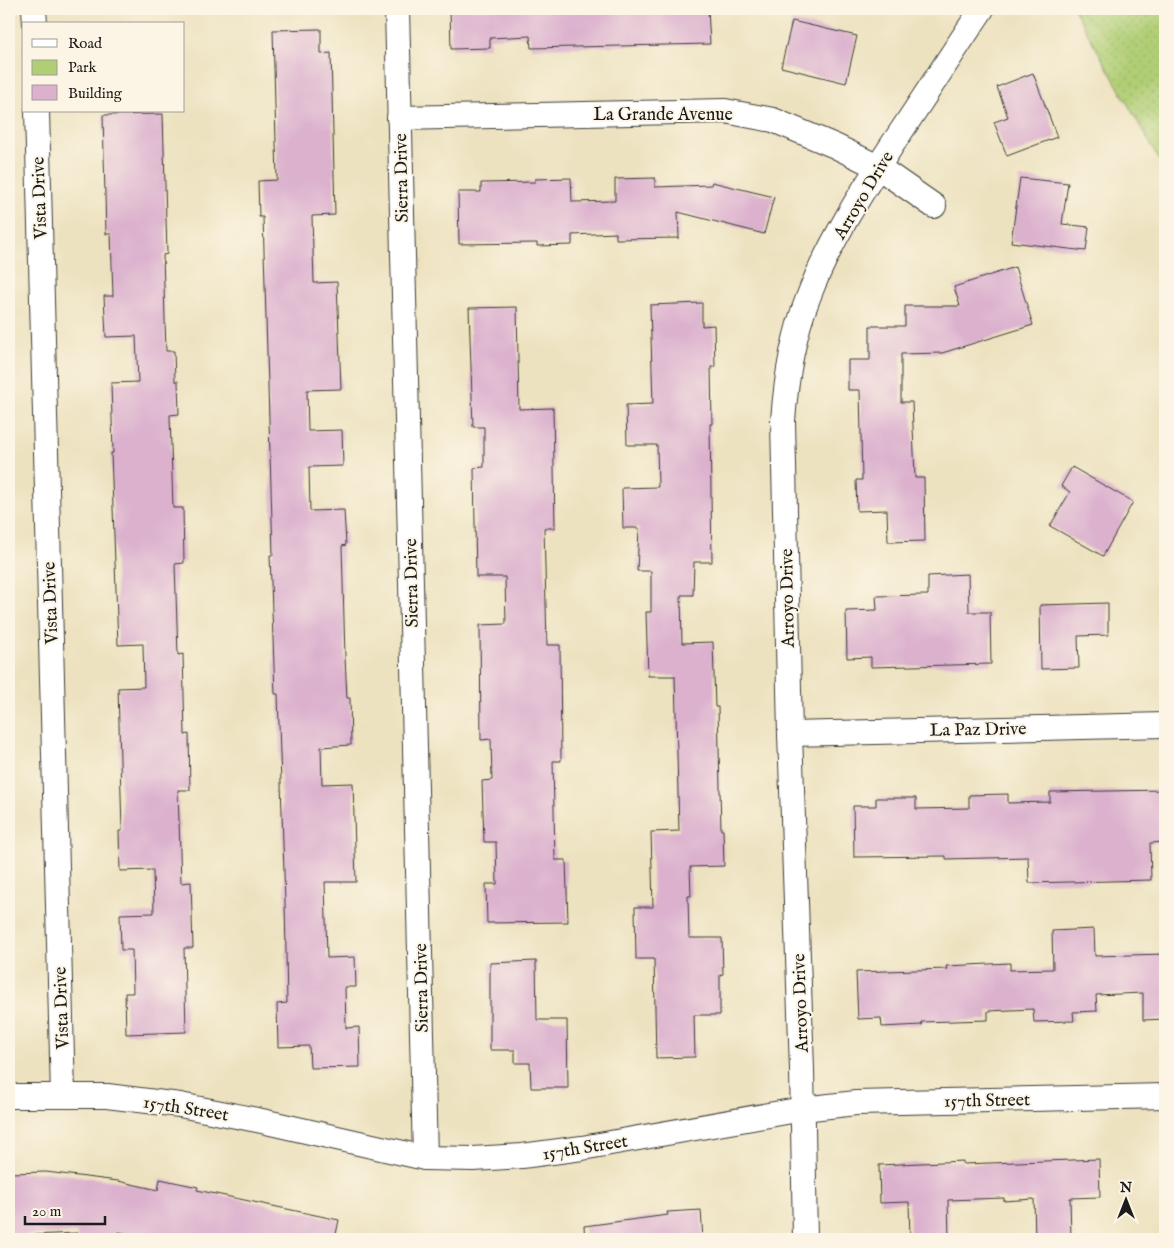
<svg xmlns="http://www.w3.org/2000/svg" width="1174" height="1248" viewBox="0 0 1174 1248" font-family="'IM FELL English',serif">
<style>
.green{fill:url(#green-dots);stroke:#667548}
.building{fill:#dbb1ce}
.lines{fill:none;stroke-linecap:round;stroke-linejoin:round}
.minor-casing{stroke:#3b3a35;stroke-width:26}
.minor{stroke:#fff;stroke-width:24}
.labels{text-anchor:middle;stroke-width:4;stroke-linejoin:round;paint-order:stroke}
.street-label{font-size:18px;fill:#1c1c1c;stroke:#fcf5e5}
</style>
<defs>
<pattern id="green-dots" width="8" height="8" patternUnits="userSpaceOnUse" patternTransform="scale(1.25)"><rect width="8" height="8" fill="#b0ce74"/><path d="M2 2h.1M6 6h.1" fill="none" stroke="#97b064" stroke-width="1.8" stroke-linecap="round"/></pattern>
</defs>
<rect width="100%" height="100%" fill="#fcf5e5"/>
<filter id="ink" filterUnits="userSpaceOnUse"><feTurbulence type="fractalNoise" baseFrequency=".02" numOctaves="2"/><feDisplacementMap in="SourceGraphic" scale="10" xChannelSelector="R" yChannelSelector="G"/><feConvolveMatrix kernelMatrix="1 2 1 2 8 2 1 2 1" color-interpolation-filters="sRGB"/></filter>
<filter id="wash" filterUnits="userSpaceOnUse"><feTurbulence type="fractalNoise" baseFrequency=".0096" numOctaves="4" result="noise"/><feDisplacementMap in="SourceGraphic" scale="20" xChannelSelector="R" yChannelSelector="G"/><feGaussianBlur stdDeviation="1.12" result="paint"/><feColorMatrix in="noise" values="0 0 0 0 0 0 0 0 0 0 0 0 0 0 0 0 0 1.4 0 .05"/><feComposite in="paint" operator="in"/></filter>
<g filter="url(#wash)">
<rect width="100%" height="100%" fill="#ede2c0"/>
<polygon class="green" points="1074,9 1165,9 1165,170"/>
<g id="blocks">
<g class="building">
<polygon points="450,9 708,9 710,44 531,48 530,36 490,38 490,48 451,49"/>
<polygon points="792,21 857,36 846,83 781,67"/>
<polygon points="321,29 321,54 331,53 335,215 312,216 314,283 337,282 341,389 307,390 308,431 342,430 343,466 309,467 310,511 344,510 346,545 342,546 345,657 347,698 350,698 351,745 321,747 322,784 353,783 356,882 325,882 327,958 355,957 356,987 345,987 346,1028 359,1027 360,1067 310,1068 309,1046 278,1047 277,1004 287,1003 285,902 278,694 275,694 270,555 273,555 263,217 259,217 258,181 277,180 273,30"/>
<polygon points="1033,73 1057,137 1007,156 994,122 1008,117 997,87"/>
<polygon points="163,114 167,254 163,255 166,351 174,351 175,381 178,381 179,414 170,415 173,508 183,508 184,563 175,564 178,655 183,654 185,735 189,734 190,790 178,790 181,883 191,882 193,948 184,948 186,1032 126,1034 125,993 133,993 132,950 121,950 120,914 154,913 153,870 120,871 119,831 122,831 118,688 144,687 143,644 118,645 111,453 113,453 111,383 138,382 136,336 106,337 104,296 113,296 111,234 106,234 103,115"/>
<polygon points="571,178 572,202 615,201 615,179 655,178 655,187 711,185 712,182 774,197 764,234 678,212 679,238 616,239 616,233 572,235 572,245 537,246 537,243 459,244 458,192 481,192 481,183 535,182 535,179"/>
<polygon points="1020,178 1068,183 1062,224 1089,227 1086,251 1011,242"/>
<polygon points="1015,267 1033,325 942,353 901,354 901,402 912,402 915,478 924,478 925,541 888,542 887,510 857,511 856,480 862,480 860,390 848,390 848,360 870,360 870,326 905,326 905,306 960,306 954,287"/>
<polygon points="702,303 702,326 714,325 715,367 711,367 712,424 710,424 712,562 694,562 693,595 681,595 682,643 713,642 715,707 718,707 721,830 723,830 724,866 690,867 691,896 688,896 689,938 722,938 723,974 720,975 720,1015 694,1015 695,1057 656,1058 654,959 636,959 635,907 653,907 651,832 679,831 675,676 648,676 646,612 651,612 651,571 637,571 639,528 623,528 622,488 658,487 657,445 627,445 626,405 653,404 650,305"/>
<polygon points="517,307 519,409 553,408 555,528 544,528 547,645 560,645 561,761 553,761 555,860 566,860 568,922 487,923 486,884 497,884 496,842 484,842 482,781 492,780 491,739 481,740 480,625 506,624 505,577 476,577 474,468 484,467 484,427 473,427 469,308"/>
<polygon points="1072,467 1133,502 1103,556 1050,526 1070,492 1061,486"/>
<polygon points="968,574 969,612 990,612 991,664 871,667 871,657 847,658 846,611 877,610 876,596 928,595 928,576"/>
<polygon points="1108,603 1108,635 1078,636 1079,668 1041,669 1040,605"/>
<polygon points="1165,790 1165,842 1150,843 1151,880 1029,883 1028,857 946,859 946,856 854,857 853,806 876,806 876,798 916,798 916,809 969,808 969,795 1008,794 1008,803 1050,802 1050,792"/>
<polygon points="1094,929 1095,956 1165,954 1165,1019 1143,1020 1143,993 1096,995 1097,1011 1073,1012 1074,1021 1034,1022 1033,1009 988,1011 988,1020 921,1022 922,1025 882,1027 881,1018 858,1019 856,972 947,969 946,966 1010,963 1010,970 1053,969 1052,931"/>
<polygon points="536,961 537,1020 567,1020 568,1088 531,1088 530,1063 515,1063 515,1050 490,1050 490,963"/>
<polygon points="1099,1159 1100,1197 1070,1198 1071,1239 1035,1239 1034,1199 1004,1201 1004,1198 948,1200 949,1239 910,1239 909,1202 880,1203 879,1165 963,1161 963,1164"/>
<polygon points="46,1172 118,1181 158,1190 160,1179 198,1187 197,1190 339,1220 335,1239 155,1239 119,1232 118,1239 77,1239 77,1233 9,1236 9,1173"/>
<polygon points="701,1210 703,1239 585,1239 584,1226 668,1215 667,1212"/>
</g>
</g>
</g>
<g filter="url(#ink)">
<use href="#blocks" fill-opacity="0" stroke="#3b3a35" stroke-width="1"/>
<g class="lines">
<defs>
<g id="minor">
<polyline points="34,9 35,24"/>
<polyline points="397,9 425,1158"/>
<polyline points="37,111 63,1095"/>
<polyline points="399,118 725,111 773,120 835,146 878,167 934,206"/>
<polyline points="790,734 1165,725"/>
<polyline points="9,1096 107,1096 180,1105 262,1121 425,1158 473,1159 522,1156 582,1148 803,1109 856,1103 1165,1096"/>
<path d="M805 1239 802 1069 790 734 783 421C786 379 792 338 808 298 829 242 863 190 896 139 925 96 953 52 982 9"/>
</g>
</defs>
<use href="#minor" class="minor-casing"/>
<use href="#minor" class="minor"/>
</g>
</g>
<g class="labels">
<g class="street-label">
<text x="663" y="120">La Grande Avenue</text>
<text transform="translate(401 178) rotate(-91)" y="6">Sierra Drive</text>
<text transform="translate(863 195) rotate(-59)" y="6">Arroyo Drive</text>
<text transform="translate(39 198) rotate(-92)" y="6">Vista Drive</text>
<text transform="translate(411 583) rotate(-91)" y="6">Sierra Drive</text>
<text transform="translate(787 598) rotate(-91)" y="6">Arroyo Drive</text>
<text transform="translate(50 603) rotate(-92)" y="6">Vista Drive</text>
<text transform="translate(978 729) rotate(-1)" y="6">La Paz Drive</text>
<text transform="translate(421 988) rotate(-91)" y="6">Sierra Drive</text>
<text transform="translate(800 1003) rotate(-92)" y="6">Arroyo Drive</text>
<text transform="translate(61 1008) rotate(-92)" y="6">Vista Drive</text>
<text transform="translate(987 1100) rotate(-1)" y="6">157th Street</text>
<text transform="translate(186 1108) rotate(9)" y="6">157th Street</text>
<text transform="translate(585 1147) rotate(-9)" y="6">157th Street</text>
</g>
</g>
<rect width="1174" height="1248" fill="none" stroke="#fcf5e5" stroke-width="30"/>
<rect x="22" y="22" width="162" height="90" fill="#fcf5e5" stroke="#a29e95"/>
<rect x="32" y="39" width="25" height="8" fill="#ffffff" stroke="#a29e95"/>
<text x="68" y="48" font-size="15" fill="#1c1c1c">Road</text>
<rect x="32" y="60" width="25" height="15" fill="#b0ce74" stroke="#a29e95"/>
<text x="68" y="72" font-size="15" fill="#1c1c1c">Park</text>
<rect x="32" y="85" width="25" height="15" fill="#dbb1ce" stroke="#a29e95"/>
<text x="68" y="98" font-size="15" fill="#1c1c1c">Building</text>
<g transform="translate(1126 1200)" stroke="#fcf5e5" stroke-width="4" paint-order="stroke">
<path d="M0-4L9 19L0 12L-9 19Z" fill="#1c1c1c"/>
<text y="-8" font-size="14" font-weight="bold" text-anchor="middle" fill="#1c1c1c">N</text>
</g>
<path d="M25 1216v8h80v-8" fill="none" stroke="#1c1c1c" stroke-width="2.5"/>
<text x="32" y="1216" font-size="15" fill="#1c1c1c" stroke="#fcf5e5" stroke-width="4" paint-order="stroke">20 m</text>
</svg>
